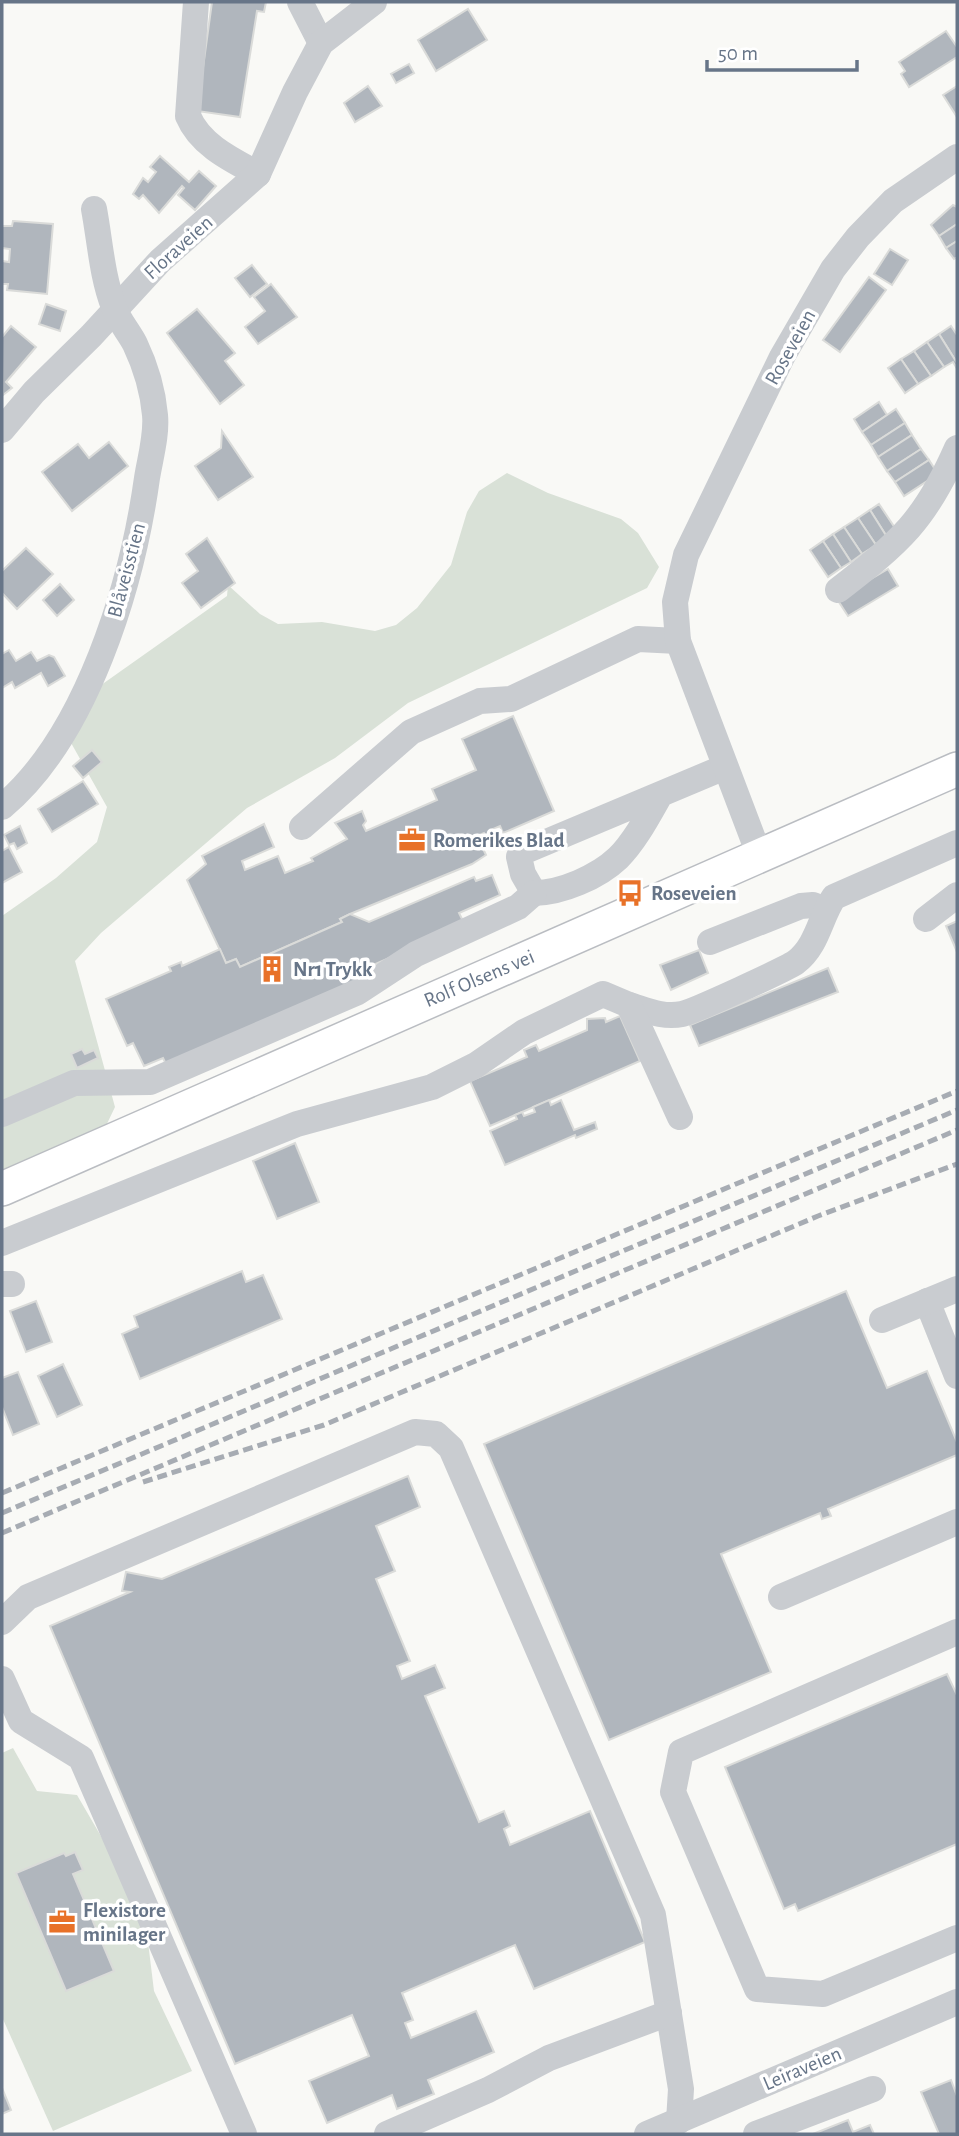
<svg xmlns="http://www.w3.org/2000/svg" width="959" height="2136" viewBox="0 0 959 2136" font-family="'Alegreya Sans',sans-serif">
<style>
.green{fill:#d9e1d7}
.building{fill:#b0b6bd;stroke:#dadbd9;stroke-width:2}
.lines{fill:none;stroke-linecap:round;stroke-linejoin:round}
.major-casing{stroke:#babdc2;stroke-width:36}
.minor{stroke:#c9ccd0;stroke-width:26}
.major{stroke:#fff;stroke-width:33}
.rail{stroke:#a7acb3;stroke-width:5;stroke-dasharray:10 5;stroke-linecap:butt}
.labels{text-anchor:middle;stroke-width:7;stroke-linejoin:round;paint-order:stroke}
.street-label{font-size:21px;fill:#677588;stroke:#fff}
.poi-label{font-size:21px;font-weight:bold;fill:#677588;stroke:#fff;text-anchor:start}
</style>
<rect width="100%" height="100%" fill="#f9f9f6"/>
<g class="green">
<polygon points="507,473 548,493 621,519 638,533 659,567 647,588 408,703 335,758 247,808 101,933 75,961 115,1107 104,1130 2,1176 2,916 56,878 97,842 107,807 70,741 87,695 227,596 228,585 260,614 278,624 322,622 375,631 396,625 417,608 451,565 467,512 479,491"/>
<polygon points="13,1748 37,1791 77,1795 127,1881 148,1942 154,1991 192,2071 53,2131 2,2017 2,1753"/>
</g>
<g class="building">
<polygon points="212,2 266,2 264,12 257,11 240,117 197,111"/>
<polygon points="468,9 487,40 436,71 418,40"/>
<polygon points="946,31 957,47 957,57 909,87 901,74 905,71 899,62"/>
<polygon points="409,64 414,73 396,83 391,74"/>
<polygon points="368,86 382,106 355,122 344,103"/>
<polygon points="957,86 957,117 943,95"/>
<polygon points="160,156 189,182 199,171 216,186 195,210 178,195 184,188 182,186 159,213 143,195 139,199 133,194 143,178 148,182 156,172 150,167"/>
<polygon points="953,205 957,207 957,224 939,236 931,225"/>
<polygon points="13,221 53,224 47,294 7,290 8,284 2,284 2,261 9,262 10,249 2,248 2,226 12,226"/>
<polygon points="957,224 957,241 946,248 939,236"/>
<polygon points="957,241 957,257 954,259 946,248"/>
<polygon points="890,249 908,260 892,285 874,274"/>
<polygon points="252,265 267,284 250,297 235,278"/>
<polygon points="869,277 886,290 840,352 823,340"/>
<polygon points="271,284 297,317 258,344 245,327 265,311 254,297"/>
<polygon points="46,304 66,311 60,331 39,324"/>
<polygon points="197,309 235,353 225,361 244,385 220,404 167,333"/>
<polygon points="11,326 36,347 6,382 12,388 3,395 2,337"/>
<polygon points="951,326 957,335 957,363 939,334"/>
<polygon points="939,334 957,363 956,367 953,362 944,367 927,342"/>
<polygon points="927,342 944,367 931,376 914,351"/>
<polygon points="914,351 931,376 918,384 901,359"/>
<polygon points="901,359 918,384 905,393 888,368"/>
<polygon points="879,402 887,415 862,432 854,419"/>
<polygon points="896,409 905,423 871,445 862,432"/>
<polygon points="905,423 912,435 878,457 871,445"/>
<polygon points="222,431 253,477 218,500 195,466 221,448"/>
<polygon points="912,435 921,449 887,471 878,457"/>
<polygon points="109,442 128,466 72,511 42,472 78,444 89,458"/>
<polygon points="921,449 929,460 895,482 887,471"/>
<polygon points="929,460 938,474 904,496 895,482"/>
<polygon points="879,504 897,531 887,537 870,510"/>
<polygon points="870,510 887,537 876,545 858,518"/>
<polygon points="858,518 876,545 862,554 844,527"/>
<polygon points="844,527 862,554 851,562 833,534"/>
<polygon points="833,534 851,562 841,568 823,541"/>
<polygon points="207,538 235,583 201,608 182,583 198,571 186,554"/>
<polygon points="823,541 841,568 828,577 810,550"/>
<polygon points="26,548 53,574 17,609 2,593 2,571"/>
<polygon points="888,569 898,586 848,616 837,599"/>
<polygon points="60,584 74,600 57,616 43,600"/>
<polygon points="9,650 16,661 31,652 37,661 49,655 54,657 65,676 48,686 41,673 15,688 12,682 2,688 2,654"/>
<polygon points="513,716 554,811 503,833 500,826 493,829 497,839 489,843 484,833 477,836 486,855 472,864 350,914 340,919 342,922 240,967 236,959 226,963 187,880 206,864 202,856 264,824 274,847 242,861 245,870 278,856 285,873 313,861 311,858 347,839 335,823 362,811 366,821 363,825 366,831 437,800 432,789 476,770 462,739"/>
<polygon points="92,750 102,762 83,778 73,766"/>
<polygon points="83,781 98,804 52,832 38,809"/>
<polygon points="20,826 27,843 17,849 14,843 9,845 4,835"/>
<polygon points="9,847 22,872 2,883 2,851"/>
<polygon points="492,875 500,895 459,913 465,925 373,965 377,974 167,1066 163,1058 144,1066 133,1043 127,1046 106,999 171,971 169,967 181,962 182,966 220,949 226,963 236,959 240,967 342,922 340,919 350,914 369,922 474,877 476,881"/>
<polygon points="957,921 957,952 946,926"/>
<polygon points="699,950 708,973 671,990 660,965"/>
<polygon points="828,968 838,992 699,1046 690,1025"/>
<polygon points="620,1016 640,1061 490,1126 470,1081 527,1057 524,1050 536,1045 539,1051 587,1030 587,1019 605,1018 606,1022"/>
<polygon points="82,1049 85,1054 94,1050 98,1058 77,1068 71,1054"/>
<polygon points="549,1100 551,1105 561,1100 574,1130 595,1122 597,1129 576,1138 575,1135 505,1165 490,1131 517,1119 515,1115 522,1112 524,1116 535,1112 533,1107"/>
<polygon points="295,1143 319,1202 277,1219 253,1161"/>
<polygon points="242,1271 246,1282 263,1275 282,1319 140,1379 122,1334 138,1327 134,1316"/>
<polygon points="846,1291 887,1388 927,1371 957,1442 957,1455 828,1509 831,1516 822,1519 820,1513 721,1554 771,1672 609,1740 484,1444"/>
<polygon points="36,1301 52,1342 26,1352 10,1311"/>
<polygon points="63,1364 82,1405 57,1417 38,1376"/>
<polygon points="18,1372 39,1424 13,1435 2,1407 2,1378"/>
<polygon points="408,1476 420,1507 376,1526 395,1571 376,1579 410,1661 397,1666 402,1679 435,1665 445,1688 425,1696 479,1822 504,1811 510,1826 504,1829 510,1845 590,1811 645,1942 534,1989 515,1945 402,1993 413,2020 405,2023 411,2038 476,2011 494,2052 428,2080 434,2094 397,2109 392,2095 327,2123 309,2081 369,2056 352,2015 235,2064 50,1626 130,1592 122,1591 126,1572 162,1579"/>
<polygon points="947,1674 957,1695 957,1844 798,1911 795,1904 784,1909 725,1767"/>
<polygon points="75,1852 83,1870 73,1874 114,1971 66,1991 16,1873 64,1853 66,1856"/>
<polygon points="951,2080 957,2096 957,2134 939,2134 921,2092"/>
<polygon points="2,2088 11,2110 2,2114"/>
<polygon points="848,2120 853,2132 870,2125 874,2134 813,2134"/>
</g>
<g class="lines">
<defs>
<polyline id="major" points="2,1189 957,769"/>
</defs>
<use href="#major" class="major-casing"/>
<g class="minor">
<path d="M196 2 188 116C200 145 232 160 258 174"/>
<polyline points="300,2 321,43"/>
<polyline points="2,430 34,392 91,336 160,261 258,174 295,92 321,43 374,2"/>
<path d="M838 590C900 542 925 521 957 448"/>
<path d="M660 795C648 816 635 841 618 858 598 877 561 893 534 893L523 874 519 857 525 851 725 767"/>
<path d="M2 807C87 736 132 585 147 478 150 459 157 435 155 415 153 392 145 365 135 344 129 332 118 320 114 307 102 277 100 241 94 209"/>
<polyline points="302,827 411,732 480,701 511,699 638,639 678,641"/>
<polyline points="760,857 678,641 675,602 686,555 782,357 833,269 858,237 893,201 957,157"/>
<polyline points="926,919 957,895"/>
<polyline points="710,942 801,906 813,905 825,910"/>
<path d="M629 1005C646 1010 663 1018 682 1014 695 1011 786 969 796 962 818 945 820 917 834 897L957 843"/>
<polyline points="2,1114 74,1083 150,1082 358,992 416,954 518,907 534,893"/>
<polyline points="2,1243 297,1124 432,1087 476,1065 524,1032 603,994 629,1005 680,1117"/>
<polyline points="2,1284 12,1284"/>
<polyline points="927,1301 957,1376"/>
<polyline points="882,1320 957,1289"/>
<polyline points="781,1597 957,1522"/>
<polyline points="2,1622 28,1597 415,1432 436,1434 451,1448 653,1915 681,2089 679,2121"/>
<polyline points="957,1632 681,1752 673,1792 757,1989 823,1994 957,1938"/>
<polyline points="2,1679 21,1721 81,1758 244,2134"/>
<polyline points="387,2134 488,2090 549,2058 669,2013"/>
<polyline points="647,2134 957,2002"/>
<polyline points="756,2134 873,2089"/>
</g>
<use href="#major" class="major"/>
<g class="rail">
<polyline points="143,1482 324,1425 818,1216 957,1164"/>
<polyline points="2,1493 957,1091"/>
<polyline points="2,1513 957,1110"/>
<polyline points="2,1533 957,1130"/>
</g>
</g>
<defs>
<symbol id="office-bare" viewBox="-9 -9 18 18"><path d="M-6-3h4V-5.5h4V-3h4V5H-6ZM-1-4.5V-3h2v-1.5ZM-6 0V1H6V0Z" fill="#e87128" stroke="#fff" stroke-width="2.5" paint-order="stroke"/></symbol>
<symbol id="bus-bare" viewBox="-9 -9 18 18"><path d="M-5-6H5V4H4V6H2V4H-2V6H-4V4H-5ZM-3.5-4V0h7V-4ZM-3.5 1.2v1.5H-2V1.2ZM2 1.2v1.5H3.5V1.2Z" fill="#e87128" stroke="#fff" stroke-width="2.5" paint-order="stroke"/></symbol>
<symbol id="building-bare" viewBox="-9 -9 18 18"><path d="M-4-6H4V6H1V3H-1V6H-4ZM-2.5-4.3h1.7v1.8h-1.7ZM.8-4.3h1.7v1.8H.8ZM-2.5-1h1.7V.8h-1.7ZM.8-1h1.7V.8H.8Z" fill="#e87128" stroke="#fff" stroke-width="2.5" paint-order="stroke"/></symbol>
</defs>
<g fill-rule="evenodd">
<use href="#office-bare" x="393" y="821" width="38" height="38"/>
<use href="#bus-bare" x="611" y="874" width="38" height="38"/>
<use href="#building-bare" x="253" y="950" width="38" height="38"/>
<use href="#office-bare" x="43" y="1903" width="38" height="38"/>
</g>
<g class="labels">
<g class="street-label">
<text transform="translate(178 247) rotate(-42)" y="7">Floraveien</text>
<text transform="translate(790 347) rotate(-61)" y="7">Roseveien</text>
<text transform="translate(126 570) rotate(-75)" y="7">Blåveisstien</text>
<text transform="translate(479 978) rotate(-23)" y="7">Rolf Olsens vei</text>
<text transform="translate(802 2068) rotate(-23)" y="7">Leiraveien</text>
</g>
<g class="poi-label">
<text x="433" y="847">Romerikes Blad</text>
<text x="651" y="900">Roseveien</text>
<text x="293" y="976">Nr1 Trykk</text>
<text x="83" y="1917">Flexistore<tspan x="83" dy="24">minilager</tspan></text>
</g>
</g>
<rect width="959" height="2136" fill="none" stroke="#677588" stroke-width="7"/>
<path d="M707 60v10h150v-10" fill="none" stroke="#677588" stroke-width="3.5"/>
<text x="718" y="60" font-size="21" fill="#677588" stroke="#ffffff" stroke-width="5" paint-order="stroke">50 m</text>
</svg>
